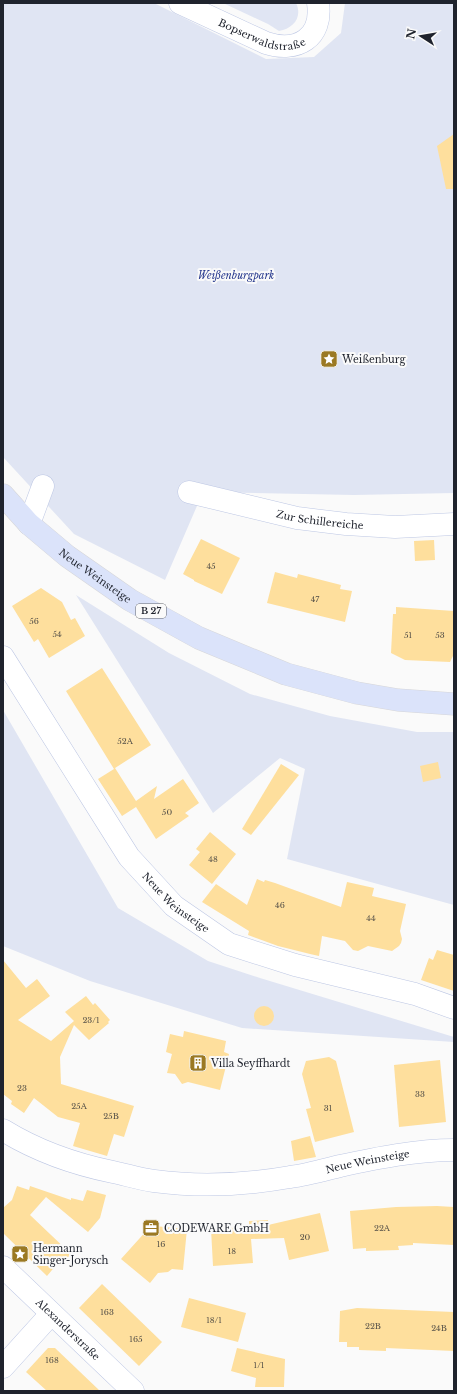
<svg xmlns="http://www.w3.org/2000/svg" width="457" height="1394" viewBox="0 0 457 1394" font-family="'Libre Baskerville',serif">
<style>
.green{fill:#e0e5f3}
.building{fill:#fedf9d}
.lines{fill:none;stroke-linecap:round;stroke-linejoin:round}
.street-casing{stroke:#bdc7e4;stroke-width:23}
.secondary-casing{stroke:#bdc7e4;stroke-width:23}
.primary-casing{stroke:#d7d7d9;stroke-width:23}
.street{stroke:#fff;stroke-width:22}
.secondary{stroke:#fff;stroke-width:22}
.primary{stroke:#dbe3fa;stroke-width:22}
.labels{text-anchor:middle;stroke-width:4;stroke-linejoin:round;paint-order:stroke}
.number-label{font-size:8px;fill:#575249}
.shield{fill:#fafafa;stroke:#61646a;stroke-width:1}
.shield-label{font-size:9px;font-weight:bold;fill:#1f232d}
.street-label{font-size:10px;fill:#1f232d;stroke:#fafafa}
.park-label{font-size:10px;font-style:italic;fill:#27398e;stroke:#fafafa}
.poi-label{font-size:10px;fill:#1f232d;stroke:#fafafa;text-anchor:start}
</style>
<rect width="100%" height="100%" fill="#fafafa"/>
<g class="green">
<polygon points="3,3 154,3 266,59 314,57 341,33 345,3 454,3 454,493 354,495 203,492 165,580 74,534 3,457"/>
<path d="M223 3H296C303 17 293 29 279 31L268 24Z"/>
<polygon points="76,595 169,653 250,694 330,716 417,732 454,732 454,905 287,859 305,769 280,758 213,813"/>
<polygon points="3,710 118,908 208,961 260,978 454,1037 454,1042 242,1028 90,981 3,946"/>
</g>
<g class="building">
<polygon points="454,134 454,189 446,189 437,146"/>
<polygon points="201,539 240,558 222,594 194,581 194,580 183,574"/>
<polygon points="434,540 435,560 415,561 414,541"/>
<polygon points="275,572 297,578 298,574 341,585 340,589 352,591 345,622 267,603"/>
<polygon points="41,588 62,602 71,620 75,618 85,636 49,658 38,639 34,642 12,606"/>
<polygon points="396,607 454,611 454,654 450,662 405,660 391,653 393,614 396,614"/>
<polygon points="102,668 151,745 115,768 136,801 157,786 154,799 183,779 199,803 185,813 189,816 156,839 136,807 122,816 98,779 114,769 66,691"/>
<polygon points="438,762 441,778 423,782 420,766"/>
<polygon points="281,764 299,775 251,835 242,829"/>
<polygon points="210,832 236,854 212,884 189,865 200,852 196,849"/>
<polygon points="257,879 264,882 265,880 275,883 341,907 347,882 374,888 372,896 406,904 400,931 402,939 401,943 399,946 392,951 368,946 358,951 353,950 345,941 322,936 319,956 310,954 278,946 248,935 249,931 202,902 216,884 247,905"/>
<polygon points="437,950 454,955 454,991 421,980 429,958 433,960"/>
<polygon points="3,960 26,988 37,979 50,996 18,1020 51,1041 74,1021 65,1012 86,996 93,1005 95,1003 110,1020 108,1022 109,1023 89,1040 74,1025 60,1057 61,1084 134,1106 124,1137 114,1134 107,1156 73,1146 80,1123 58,1117 34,1098 24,1113 11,1104 12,1101 3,1094"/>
<circle cx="264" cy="1016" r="10"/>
<polygon points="184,1031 226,1041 224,1052 229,1054 220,1090 188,1082 182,1084 175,1074 167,1073 172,1054 166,1052 170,1034 183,1037"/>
<polygon points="329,1057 336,1061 354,1132 315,1142 306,1109 311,1108 302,1074 306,1061"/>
<polygon points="440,1060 446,1122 399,1127 394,1065"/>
<polygon points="310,1136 316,1157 294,1161 291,1141"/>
<polygon points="17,1186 29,1190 30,1186 71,1200 71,1198 83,1201 87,1190 106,1195 100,1218 88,1232 46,1197 30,1215 71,1254 59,1266 57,1264 47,1276 3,1233 3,1208 12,1200"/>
<polygon points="437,1206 454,1207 454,1245 413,1243 413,1245 398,1246 399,1250 366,1251 366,1248 353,1249 350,1211 396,1207"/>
<polygon points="320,1213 329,1251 289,1260 284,1238 251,1239 253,1263 213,1266 211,1229 249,1227 249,1221 268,1220 268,1225"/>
<polygon points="154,1226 187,1229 183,1270 172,1269 168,1272 158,1273 150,1283 121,1259 148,1229"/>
<polygon points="102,1284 162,1342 139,1366 79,1308"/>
<polygon points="189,1298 246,1313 238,1342 181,1327"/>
<polygon points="357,1308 454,1312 454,1351 386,1348 386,1351 359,1350 359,1347 347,1347 347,1342 339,1342 340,1311"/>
<polygon points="48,1348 55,1348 100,1391 47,1391 26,1372"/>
<polygon points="237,1348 285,1359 284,1387 255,1387 256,1378 231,1371"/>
</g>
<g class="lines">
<defs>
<g id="street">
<path id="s1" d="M180 3 266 43C297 53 323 38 318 3"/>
<path id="s2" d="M189 492 297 518 346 524 395 527 454 524"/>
<polyline points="29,524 43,486"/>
<path id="s3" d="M3 1267 133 1391"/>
<polyline points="3,1367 51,1314"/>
</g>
<g id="secondary">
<path id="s4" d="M3 657 129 857 174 906 229 944 295 965 415 994 454 1008"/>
<path id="s5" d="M3 1130C37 1151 74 1164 113 1172 127 1175 140 1179 154 1181 199 1187 245 1185 290 1177 307 1175 324 1170 340 1166 377 1158 416 1150 454 1150"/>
</g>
<g id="primary">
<path id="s6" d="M3 495 29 524 67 556 130 600 199 638 286 674 357 693 398 700 454 704"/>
</g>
</defs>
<use href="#street" class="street-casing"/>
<use href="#secondary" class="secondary-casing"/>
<use href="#primary" class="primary-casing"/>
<use href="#street" class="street"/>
<use href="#secondary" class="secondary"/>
<use href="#primary" class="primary"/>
</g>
<defs>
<symbol id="sight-square" viewBox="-11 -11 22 22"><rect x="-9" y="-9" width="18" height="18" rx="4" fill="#9b7923" stroke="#fafafa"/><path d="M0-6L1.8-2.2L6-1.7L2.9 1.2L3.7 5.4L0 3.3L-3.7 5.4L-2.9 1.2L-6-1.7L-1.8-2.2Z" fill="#fff"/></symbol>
<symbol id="building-square" viewBox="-11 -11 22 22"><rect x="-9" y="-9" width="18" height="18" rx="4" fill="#9b7923" stroke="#fafafa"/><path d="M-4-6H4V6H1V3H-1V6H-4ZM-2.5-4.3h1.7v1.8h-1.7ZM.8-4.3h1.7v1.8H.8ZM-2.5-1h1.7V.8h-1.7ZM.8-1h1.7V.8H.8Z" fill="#fff"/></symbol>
<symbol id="office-square" viewBox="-11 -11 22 22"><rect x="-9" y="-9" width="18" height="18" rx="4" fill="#9b7923" stroke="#fafafa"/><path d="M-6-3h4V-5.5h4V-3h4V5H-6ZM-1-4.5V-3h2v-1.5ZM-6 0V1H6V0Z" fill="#fff"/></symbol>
</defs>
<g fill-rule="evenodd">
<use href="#sight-square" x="319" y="349" width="20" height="20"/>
<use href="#building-square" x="188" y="1053" width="20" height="20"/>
<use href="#office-square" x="141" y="1218" width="20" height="20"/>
<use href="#sight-square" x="10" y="1244" width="20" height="20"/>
</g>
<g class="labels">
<g class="number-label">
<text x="211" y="569">45</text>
<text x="315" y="602">47</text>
<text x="34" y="624">56</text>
<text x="57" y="637">54</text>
<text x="408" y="638">51</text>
<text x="440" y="638">53</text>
<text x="125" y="744">52A</text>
<text x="167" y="815">50</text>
<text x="213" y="862">48</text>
<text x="280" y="908">46</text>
<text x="371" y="921">44</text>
<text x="91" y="1023">23/1</text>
<text x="22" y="1091">23</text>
<text x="420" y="1097">33</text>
<text x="79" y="1109">25A</text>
<text x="328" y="1111">31</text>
<text x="111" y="1119">25B</text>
<text x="382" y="1231">22A</text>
<text x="305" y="1240">20</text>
<text x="161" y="1247">16</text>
<text x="232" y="1254">18</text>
<text x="107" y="1315">163</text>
<text x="214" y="1323">18/1</text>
<text x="373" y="1329">22B</text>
<text x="439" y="1331">24B</text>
<text x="136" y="1342">165</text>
<text x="52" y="1363">168</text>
<text x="259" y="1368">1/1</text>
</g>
<rect class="shield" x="136" y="604" width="30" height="14" rx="3"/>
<g class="shield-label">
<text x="151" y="614">B 27</text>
</g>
<g class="street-label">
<text dy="4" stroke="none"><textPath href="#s1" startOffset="89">Bopserwaldstraße</textPath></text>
<text dy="4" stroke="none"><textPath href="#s2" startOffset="134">Zur Schillereiche</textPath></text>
<text dy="4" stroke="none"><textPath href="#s6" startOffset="123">Neue Weinsteige</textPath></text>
<text dy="4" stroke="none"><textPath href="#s4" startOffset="302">Neue Weinsteige</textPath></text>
<text dy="4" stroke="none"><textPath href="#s5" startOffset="376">Neue Weinsteige</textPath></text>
<text dy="4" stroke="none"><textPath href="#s3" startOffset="90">Alexanderstraße</textPath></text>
</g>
<g class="park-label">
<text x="236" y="279">Weißenburgpark</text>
</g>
<g class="poi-label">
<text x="342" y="363">Weißenburg</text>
<text x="211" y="1067">Villa Seyffhardt</text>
<text x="164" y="1232">CODEWARE GmbH</text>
<text x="33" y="1252">Hermann<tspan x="33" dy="12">Singer-Jorysch</tspan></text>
</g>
</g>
<rect width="457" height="1394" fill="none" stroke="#1f232d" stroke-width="8"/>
<g transform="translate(421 36) rotate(282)" stroke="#fafafa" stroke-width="3" paint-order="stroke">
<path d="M0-3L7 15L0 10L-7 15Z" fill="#1f232d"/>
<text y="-6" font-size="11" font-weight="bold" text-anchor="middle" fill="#1f232d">N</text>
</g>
</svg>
